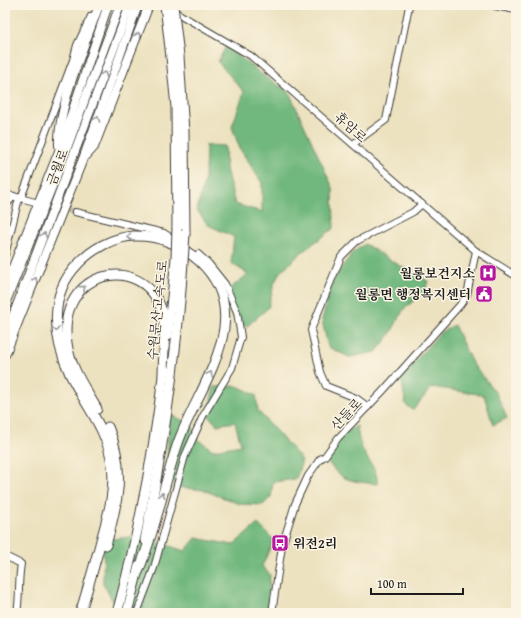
<svg xmlns="http://www.w3.org/2000/svg" width="521" height="618" viewBox="0 0 521 618" font-family="'Gentium Book Plus','Noto Serif KR',serif">
<style>
.forest{fill:#71b87e;stroke:#466a4d}
.lines{fill:none;stroke-linecap:round;stroke-linejoin:round}
.minor-tunnel{stroke:#c2ba9f;stroke-width:6;stroke-dasharray:6 3;stroke-linecap:butt}
.minor-casing{stroke:#3b3a35;stroke-width:8}
.major-casing{stroke:#3b3a35;stroke-width:10}
.highway-casing{stroke:#3b3a35;stroke-width:11}
.minor{stroke:#fff;stroke-width:6}
.major{stroke:#fff;stroke-width:8}
.highway{stroke:#fff;stroke-width:9}
.highway-bridge-casing{stroke:#3b3a35;stroke-width:11;stroke-linecap:butt}
.highway-bridge{stroke:#fff;stroke-width:9}
.oneway{stroke:#999}
.labels{text-anchor:middle;stroke-width:3;stroke-linejoin:round;paint-order:stroke}
.street-label{font-size:13px;fill:#1c1c1c;stroke:#fcf5e5}
.poi-label{font-size:13px;font-weight:bold;fill:#1c1c1c;stroke:#fcf5e5;text-anchor:end}
</style>
<rect width="100%" height="100%" fill="#fcf5e5"/>
<filter id="ink" filterUnits="userSpaceOnUse"><feTurbulence type="fractalNoise" baseFrequency=".025" numOctaves="2"/><feDisplacementMap in="SourceGraphic" scale="8" xChannelSelector="R" yChannelSelector="G"/><feConvolveMatrix kernelMatrix="1 2 1 2 8 2 1 2 1" color-interpolation-filters="sRGB"/></filter>
<filter id="wash" filterUnits="userSpaceOnUse"><feTurbulence type="fractalNoise" baseFrequency=".012" numOctaves="4" result="noise"/><feDisplacementMap in="SourceGraphic" scale="16" xChannelSelector="R" yChannelSelector="G"/><feGaussianBlur stdDeviation="0.9" result="paint"/><feColorMatrix in="noise" values="0 0 0 0 0 0 0 0 0 0 0 0 0 0 0 0 0 1.4 0 .05"/><feComposite in="paint" operator="in"/></filter>
<g filter="url(#wash)">
<rect width="100%" height="100%" fill="#ece2c0"/>
<g class="forest">
<polygon points="226,46 260,73 289,92 333,188 334,228 302,252 280,272 274,284 268,308 246,327 230,313 227,291 248,274 231,263 234,237 208,225 197,210 205,178 206,145 225,146 226,169 235,204 262,212 262,183 240,149 232,127 244,92 218,62"/>
<polygon points="365,244 395,263 428,281 425,291 404,309 389,336 376,352 349,357 328,347 322,320 332,282 352,253"/>
<polygon points="454,325 472,363 496,393 507,418 493,425 484,395 432,387 413,410 406,405 401,377 440,333"/>
<polygon points="237,386 256,395 258,411 302,460 296,479 273,482 271,497 263,505 240,504 203,490 176,487 167,465 169,414 191,424 199,440 213,450 241,445 235,422 217,425 207,414 214,387"/>
<path d="M357 426C358 436 360 446 365 454 371 465 378 471 377 484 352 481 339 482 326 458 334 443 341 433 357 426Z"/>
<polygon points="258,524 274,540 262,566 270,575 267,613 119,613 103,583 104,540 138,536 185,551 196,538 233,545"/>
</g>
</g>
<g filter="url(#ink)">
<g class="lines">
<polyline class="minor-tunnel" points="50,206 75,212"/>
<defs>
<g id="minor">
<polyline points="172,10 251,56 476,251 516,276"/>
<polyline points="353,144 386,120 409,6"/>
<polyline points="5,194 35,202"/>
<polyline points="21,198 73,60 77,45 91,16"/>
<polyline points="5,206 14,196"/>
<polyline points="75,212 164,233 178,242"/>
<polyline points="5,255 19,198"/>
<polyline points="368,407 356,398 326,386 320,372 311,330 341,257 357,241 413,212 422,204"/>
<path d="M5 556 21 564C18 581 20 596 17 613"/>
<polyline points="137,613 154,568 185,456 203,416 232,368 241,337 237,312 225,284 209,264 198,254"/>
<polyline points="272,613 282,546 295,504 308,476 320,459 325,456 338,438 382,392 460,305 467,295 476,251"/>
</g>
<g id="major">
<polyline points="495,5 516,9"/>
<path d="M59 146C57 107 86 43 99 5"/>
<polyline points="86,156 94,147 149,5"/>
<polyline points="5,287 59,151 108,5"/>
<polyline points="5,304 59,169 120,5"/>
<polyline points="5,337 130,5"/>
<polyline points="5,355 83,159 138,5"/>
</g>
<g id="highway">
<polyline points="179,56 184,132 185,233"/>
<polyline points="171,57 176,107 177,228"/>
<polyline points="168,335 176,259"/>
<path d="M97 409C85 388 70 367 67 343 56 269 143 251 162 311 167 331 163 355 163 375"/>
<path d="M145 540C163 447 177 357 183 262"/>
<path d="M106 545C118 502 126 469 108 427"/>
<path d="M80 613C87 592 93 570 99 548 106 521 116 493 112 465 108 430 85 405 70 374 53 338 48 294 78 264 92 249 113 237 134 236 159 235 180 244 199 261 259 316 198 386 178 443 163 486 156 530 138 572"/>
<path d="M117 613C139 533 154 452 164 369"/>
<polyline points="127,613 139,566"/>
</g>
</defs>
<use href="#minor" class="minor-casing"/>
<use href="#major" class="major-casing"/>
<use href="#highway" class="highway-casing"/>
<use href="#minor" class="minor"/>
<use href="#major" class="major"/>
<use href="#highway" class="highway"/>
<defs>
<g id="highway-bridge">
<polyline points="165,5 171,57"/>
<polyline points="173,5 179,56"/>
<polyline points="176,259 177,228"/>
<polyline points="183,262 185,233"/>
</g>
</defs>
<use href="#highway-bridge" class="highway-bridge-casing"/>
<use href="#highway-bridge" class="highway-bridge"/>
</g>
<defs><path id="oneway-chevron" d="M-2-3.5L2.5 0L-2 3.5" fill="none" stroke-width="1.6" stroke-linecap="round" stroke-linejoin="round"/></defs>
<g class="oneway">
<use href="#oneway-chevron" transform="translate(138 35) rotate(-69)"/>
<use href="#oneway-chevron" transform="translate(104 74) rotate(-70)"/>
<use href="#oneway-chevron" transform="translate(97 119) rotate(-70)"/>
<use href="#oneway-chevron" transform="translate(44 235) rotate(-69)"/>
<use href="#oneway-chevron" transform="translate(129 237) rotate(172)"/>
<use href="#oneway-chevron" transform="translate(35 280) rotate(-68)"/>
<use href="#oneway-chevron" transform="translate(83 288) rotate(-42)"/>
<use href="#oneway-chevron" transform="translate(56 329) rotate(85)"/>
<use href="#oneway-chevron" transform="translate(210 374) rotate(-63)"/>
<use href="#oneway-chevron" transform="translate(162 495) rotate(-75)"/>
</g>
</g>
<defs>
<symbol id="hospital-square" viewBox="-11 -11 22 22"><rect x="-9" y="-9" width="18" height="18" rx="4" fill="#b5179e" stroke="#fcf5e5"/><path d="M-5-5h3v3.5h4V-5h3V5h-3V1.5h-4V5h-3Z" fill="#fff"/></symbol>
<symbol id="civic-square" viewBox="-11 -11 22 22"><rect x="-9" y="-9" width="18" height="18" rx="4" fill="#b5179e" stroke="#fcf5e5"/><path d="M-.6-6.5H3V-4.5H.6V-3L4-1V1h2V6H-6V1h2V-1L-.6-3ZM-1.2 2.5V6h2.4V2.5Z" fill="#fff"/></symbol>
<symbol id="bus-square" viewBox="-11 -11 22 22"><rect x="-9" y="-9" width="18" height="18" rx="4" fill="#b5179e" stroke="#fcf5e5"/><path d="M-5-6H5V4H4V6H2V4H-2V6H-4V4H-5ZM-3.5-4V0h7V-4ZM-3.5 1.2v1.5H-2V1.2ZM2 1.2v1.5H3.5V1.2Z" fill="#fff"/></symbol>
</defs>
<g fill-rule="evenodd">
<use href="#hospital-square" x="478" y="263" width="20" height="20"/>
<use href="#civic-square" x="474" y="284" width="20" height="20"/>
<use href="#bus-square" x="270" y="533" width="20" height="20"/>
</g>
<g class="labels">
<g class="street-label">
<text transform="translate(351 127) rotate(42)" y="5">휴암로</text>
<text transform="translate(57 167) rotate(-69)" y="5">금월로</text>
<text transform="translate(157 310) rotate(-84)" y="5">수원문산고속도로</text>
<text transform="translate(346 414) rotate(-47)" y="5">산들로</text>
</g>
<g class="poi-label">
<text x="475" y="278">월롱보건지소</text>
<text x="471" y="299">월롱면 행정복지센터</text>
<text x="293" y="548" text-anchor="start">위전2리</text>
</g>
</g>
<rect width="521" height="618" fill="none" stroke="#fcf5e5" stroke-width="20"/>
<path d="M371 588v6h92v-6" fill="none" stroke="#1c1c1c" stroke-width="2"/>
<text x="377" y="588" font-size="12" fill="#1c1c1c" stroke="#fcf5e5" stroke-width="3" paint-order="stroke">100 m</text>
</svg>
